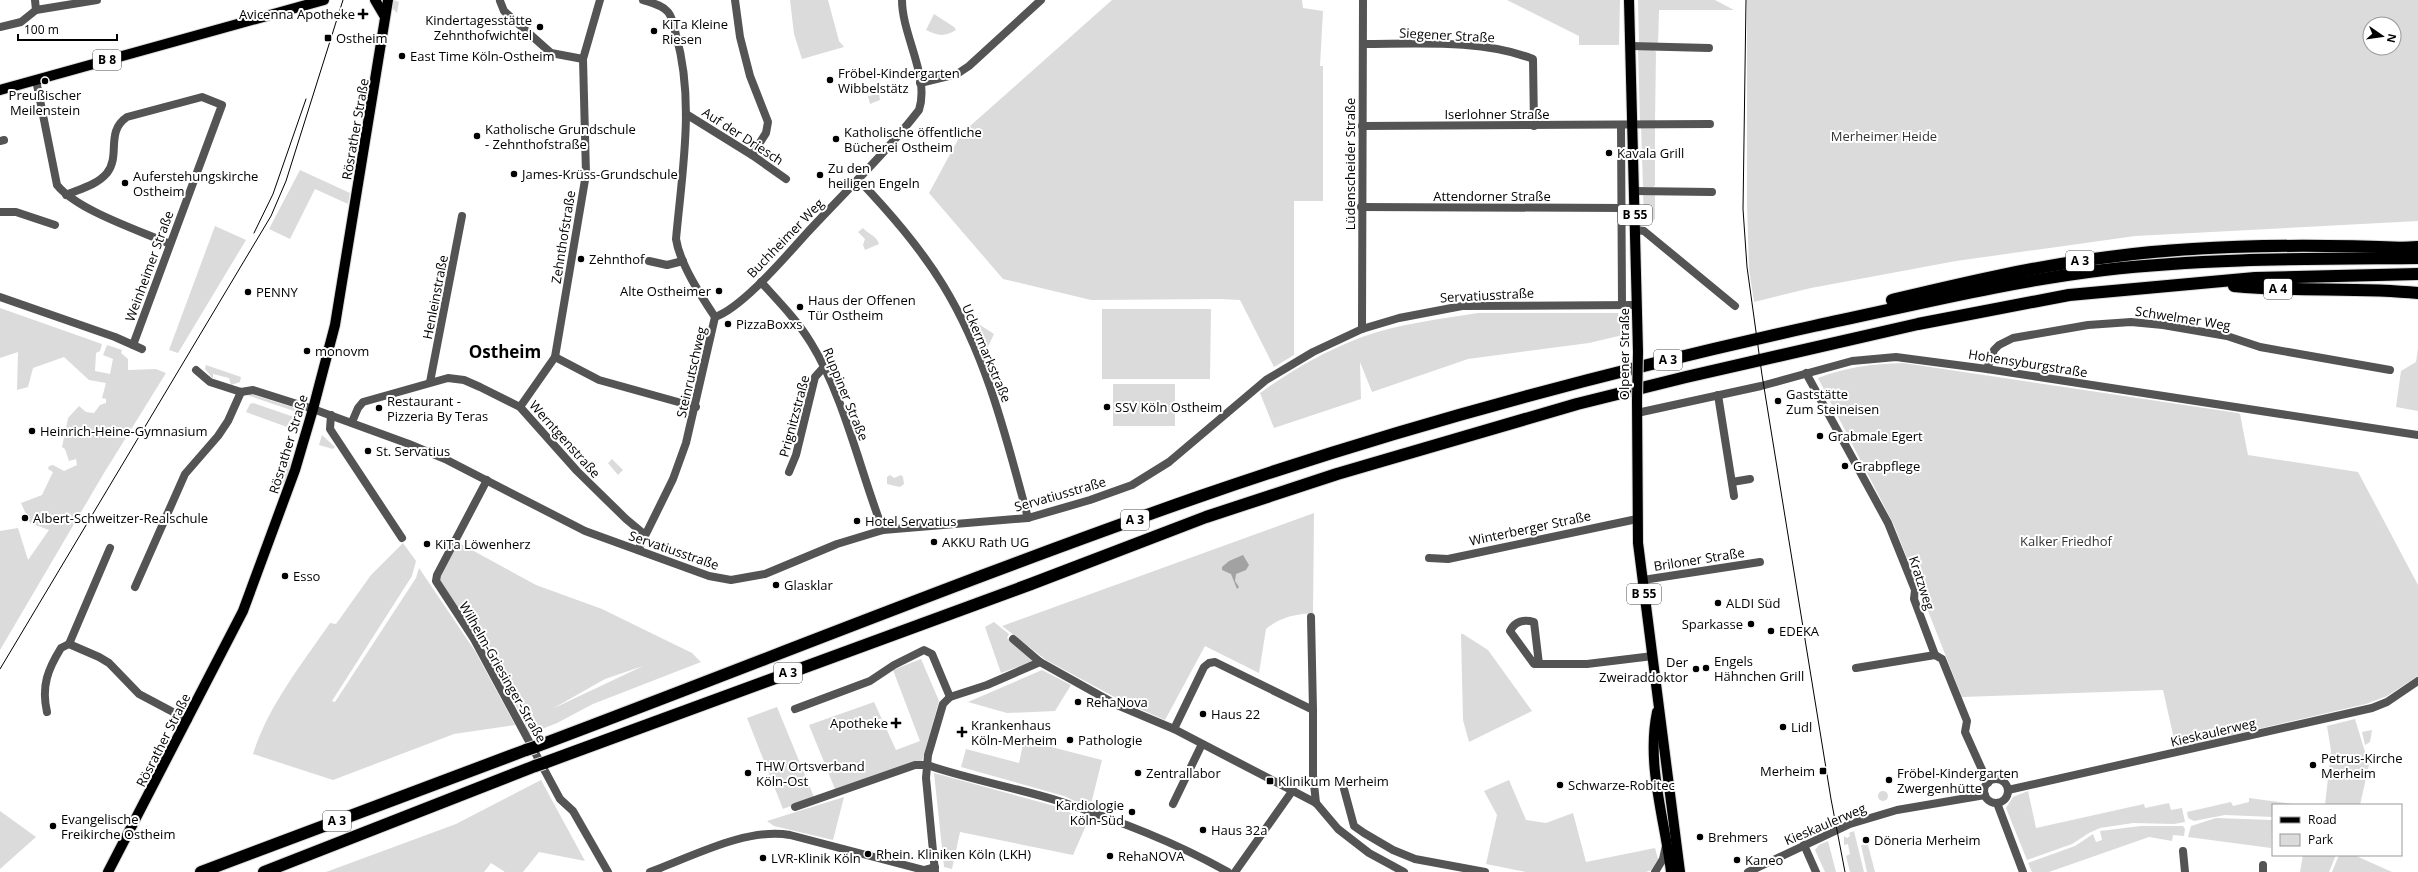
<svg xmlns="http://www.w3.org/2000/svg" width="2418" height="872" viewBox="0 0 2418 872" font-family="'Open Sans',sans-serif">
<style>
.green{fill:#dbdbdb;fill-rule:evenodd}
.water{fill:#a2a2a2}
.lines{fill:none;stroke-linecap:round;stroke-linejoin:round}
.major-casing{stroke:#dbdbdb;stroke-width:12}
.highway-casing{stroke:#dbdbdb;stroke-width:14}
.minor{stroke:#545454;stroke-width:8}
.major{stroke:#000;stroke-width:10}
.highway{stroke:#000;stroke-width:12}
.tram{stroke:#000;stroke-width:1}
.major-bridge-casing{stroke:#dbdbdb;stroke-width:12;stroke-linecap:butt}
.highway-bridge-casing{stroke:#dbdbdb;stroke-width:14;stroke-linecap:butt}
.major-bridge{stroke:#000;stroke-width:10}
.highway-bridge{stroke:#000;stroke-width:12}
.poi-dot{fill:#000;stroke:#fff;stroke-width:1.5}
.labels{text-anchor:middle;stroke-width:4;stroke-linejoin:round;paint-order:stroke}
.shield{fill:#fff;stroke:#4c4c4c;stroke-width:1}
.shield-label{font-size:12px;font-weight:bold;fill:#000}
.poi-label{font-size:13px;fill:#000;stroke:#fff;text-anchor:start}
.street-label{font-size:13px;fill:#000;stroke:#fff}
.park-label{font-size:13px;fill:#323232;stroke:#fff}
.district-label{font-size:17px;font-weight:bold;fill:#000;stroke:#fff}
</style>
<rect width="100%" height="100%" fill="#fff"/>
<g class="green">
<polygon points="394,0 399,2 397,13 392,8"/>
<polygon points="790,0 828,0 839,41 844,47 802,59 794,34"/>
<polygon points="1112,0 1302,0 1303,8 1323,11 1320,66 1323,66 1323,201 1294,201 1294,355 1274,367 1240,300 1220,299 1091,300 1003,279 929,193 961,134"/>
<polygon points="1507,0 1620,0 1619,45 1579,45 1579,36"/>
<polygon points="1638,0 1715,0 1734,10 1659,10 1658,45 1639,45"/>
<path d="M1746 0H2418V221L2135 236 1956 261 1811 288 1754 302 1749 269 1747 203V1ZM2370 24H2394V48H2370Z"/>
<path d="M934 14 954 27 956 30C944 37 938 36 926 30Z"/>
<polygon points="1653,49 1656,52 1655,122 1640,122 1638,50"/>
<polygon points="879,94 880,100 870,104 868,96"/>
<polygon points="1641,126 1655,128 1655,186 1653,187 1643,187"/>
<polygon points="300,170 350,193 348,204 315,189 290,239 269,229"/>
<polygon points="1643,193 1655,194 1655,219 1650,223 1644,220"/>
<polygon points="215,226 246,240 178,353 169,350"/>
<path d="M863 228C868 234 877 236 879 244L865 250 863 245 865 239 858 232Z"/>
<polygon points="0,308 102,344 100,351 96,353 95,371 110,374 113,359 103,355 107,345 122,350 121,353 128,359 128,370 156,369 166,373 104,473 0,650 0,531 18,528 28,560 49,530 30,523 21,503 42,495 53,472 48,469 49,466 53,465 64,471 77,465 76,459 69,461 65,449 62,447 68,418 79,406 86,412 94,413 100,405 106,403 106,399 102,398 106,383 89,380 64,357 33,368 28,387 17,390 18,352 0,358"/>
<polygon points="1102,309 1211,309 1210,379 1102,379"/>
<path d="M1478 313H1618L1623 335 1589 343 1468 359 1372 392 1360 362 1361 399 1274 428 1260 393C1292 370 1325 351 1362 337 1398 324 1440 319 1478 313Z"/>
<polygon points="974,321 994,334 984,355 970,323"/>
<polygon points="2418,348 2418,411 2396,407 2401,371 2416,362"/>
<path d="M1903 363 2238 413 2240 414 2248 455 2358 472 2418 585V676L2387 696 2366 704 2176 748 2163 690 1962 697 1894 525 1818 378C1846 367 1872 364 1903 363Z"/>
<polygon points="206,365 241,377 240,382 231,385 229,378 213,374 213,379 205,369"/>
<rect x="1113" y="384" width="62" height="42"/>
<polygon points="251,394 298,409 298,411 297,412 247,395"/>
<polygon points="253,403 294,417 296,419 291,419 287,427 246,412 250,404"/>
<polygon points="322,435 335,447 333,449 319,445"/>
<polygon points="290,450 292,451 287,484 279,481"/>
<polygon points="612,459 623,470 618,475 608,463"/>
<polygon points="890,475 894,478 901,475 903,477 904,484 900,487 887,484 887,477"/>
<path d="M1314 513 1313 613C1294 615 1282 616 1266 629L1259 673 1205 646 1165 720 1122 701 1046 660 1002 626Z"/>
<path d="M403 543 416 561 412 576 332 701 335 702 416 578 419 568 475 651 515 725 454 734 333 780 253 754C268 706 302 664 330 623L336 624 371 575Z"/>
<path d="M459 543 536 585 602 609 692 653 701 662 593 704 557 723 527 735 525 722 476 633 440 581V575ZM643 666 552 709 605 679Z"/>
<polygon points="994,622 1009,634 1007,638 1034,661 1001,673 985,627"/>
<polygon points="1461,634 1463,634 1488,650 1532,711 1469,742 1463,720"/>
<polygon points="921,659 939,701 922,761 835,789 809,725 874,702 896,750 920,741 893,670"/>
<polygon points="1042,670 1071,685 1055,711 1007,713 968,702"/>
<polygon points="777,707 814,797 783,809 747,718"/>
<polygon points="2355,719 2369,765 2360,805 2325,805 2331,751 2327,726"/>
<polygon points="2372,730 2370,742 2365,745 2362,732"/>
<polygon points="1024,740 1102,760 1090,808 1064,796 961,767 966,749 1019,763"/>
<polygon points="934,773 1058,807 1088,821 1073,855 960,832 952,869 944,867"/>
<polygon points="541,780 585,861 539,852 523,872 505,872 491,863 484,872 326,872 456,824"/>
<polygon points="1509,780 1526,820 1546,823 1573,813 1586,862 1655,848 1658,859 1651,870 1646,872 1526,872 1486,864 1497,815 1484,791"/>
<circle cx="1883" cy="796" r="5"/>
<polygon points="2028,791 2036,828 2144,804 2145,808 2169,803 2171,810 2182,808 2185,822 2174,824 2133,823 2100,828 2089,833 2072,844 2027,860 2006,808 2013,797"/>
<polygon points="844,797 833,840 774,826 767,821"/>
<polygon points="2249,798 2300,805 2273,805 2273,817 2225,815 2194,821 2188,818 2187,812 2231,802 2233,806 2249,802"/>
<polygon points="0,811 36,837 0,869"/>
<polygon points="2216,818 2272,820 2271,848 2188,837 2191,826"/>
<polygon points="2141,826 2183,826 2185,829 2184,836 2173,835 2172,841 2149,837 2049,872 2032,872 2028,863 2075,846 2093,834 2096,842 2102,840 2100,831"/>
<polygon points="1854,831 1864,872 1850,872 1846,856 1850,854 1848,844 1844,845 1844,836 1847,838 1850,836 1849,833"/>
<polygon points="1828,841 1836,872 1825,872 1815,850 1819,845"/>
<polygon points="1861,845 1868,845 1875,872 1867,872"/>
<polygon points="2303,855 2336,855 2329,872 2300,872"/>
<polygon points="2339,855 2354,855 2392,872 2332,872"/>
</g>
<polygon class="water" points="1243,555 1249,565 1246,570 1236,574 1235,581 1239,587 1237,589 1231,574 1222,570 1222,567 1229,561"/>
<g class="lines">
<defs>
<g id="major">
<polyline points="375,0 385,17"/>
<polyline points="1629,0 1638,352"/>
<polyline points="0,90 324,0"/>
<polyline points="1637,400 1638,543 1680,872"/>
<path d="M1657 712C1646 765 1665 820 1671 872"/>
<polyline points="108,872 243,611 295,470 313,409 335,325 388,0"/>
</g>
<g id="highway">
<polyline points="2399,248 2418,247"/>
<path d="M2234 286C2295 292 2357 287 2418 293"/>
<path d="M1892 300C1964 283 2035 266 2109 257 2206 244 2307 244 2406 248"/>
<path d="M535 747C756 664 975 575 1198 497 1399 427 1606 372 1814 326 1910 306 2005 282 2104 270 2208 258 2313 259 2418 258"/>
<polyline points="544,763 1031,584 1206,517 1337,474 1577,404 1686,377 1918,324 2069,295 2255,278 2418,274"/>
<polyline points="201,872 526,750"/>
<polyline points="264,872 535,766"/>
</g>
</defs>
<use href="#major" class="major-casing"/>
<use href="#highway" class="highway-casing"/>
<g class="minor">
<polyline points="35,0 36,10"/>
<polyline points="735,0 740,37 750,76 768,122 766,133 752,155"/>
<polyline points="500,1 504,11 551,53 583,59"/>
<polyline points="0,27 21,22 36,10 97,0"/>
<path d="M1363 44C1416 44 1482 39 1533 59L1534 126"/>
<polyline points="1631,46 1709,48"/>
<path d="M36 80 57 185C77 210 138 230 170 244"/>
<polyline points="920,83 957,74 969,66 1041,0"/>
<polyline points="686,114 752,155 786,179"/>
<polyline points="1362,126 1710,124"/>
<polyline points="1621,126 1622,304"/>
<polyline points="0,141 4,140"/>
<path d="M858 179C889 212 919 246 943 285 987 357 1006 437 1028 518"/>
<polyline points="1634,191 1712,192"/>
<path d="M66 195C80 189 97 185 107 173 121 155 105 132 127 117L202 97 222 105 133 345"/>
<polyline points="1361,207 1623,208"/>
<polyline points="0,212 16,212 55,225"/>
<polyline points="1636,230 1644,231 1735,306"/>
<polyline points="649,261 667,265 683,261"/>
<path d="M761 282C779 302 797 320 811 343 844 396 860 471 883 530"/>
<polyline points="0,297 115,337 142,349"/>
<path d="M715 317C742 308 786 256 806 234 844 193 885 154 919 110 930 77 902 35 902 0"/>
<polyline points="1362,329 1363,0"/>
<polyline points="555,357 599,380 696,407"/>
<polyline points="1987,369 1994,350 1999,345 2013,338 2088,325 2131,322 2163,325 2227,336 2260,347 2390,370"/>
<polyline points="196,370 210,382 241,392 253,390 313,409 409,444 445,459 585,531 709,576 731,580 765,574 837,544 883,530 1028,518 1090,500 1132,485 1169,462 1266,380 1313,352 1362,329 1399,318 1462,306 1637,305"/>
<polyline points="1806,373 1888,523 1915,590 1914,599 1935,655 1942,659 1967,721 1965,732 1988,783"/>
<polyline points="430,382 462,216"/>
<polyline points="1718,395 1734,496"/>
<polyline points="520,407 555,357 586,174 583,59 600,0"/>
<polyline points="1637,413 1761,386 1852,361 1896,357 1987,369 2418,435"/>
<polyline points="331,415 330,429 402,538"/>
<polyline points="352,422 358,408 363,402 448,378 464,380 480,387 520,407 577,471 626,519 644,534"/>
<polyline points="789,472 796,455 815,377 824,367"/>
<polyline points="487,480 437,575 436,581 474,639 560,799 573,811 608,872"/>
<polyline points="1732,482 1750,479"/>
<path d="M638 550 673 479 686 443 715 317C701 296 680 264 676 239 682 172 695 101 676 35 674 27 673 18 668 12 662 5 652 3 643 0"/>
<polyline points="1429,558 1448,559 1637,519"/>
<polyline points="1643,580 1760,562"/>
<polyline points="135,587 185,474 218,436 228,421 241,392"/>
<polyline points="1311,617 1313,710"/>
<polyline points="1013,639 1040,662 1117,705 1174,729 1316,803 1338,829 1369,853 1404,872"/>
<polyline points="69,644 110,548"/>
<path d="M1539 664 1534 622C1524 619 1515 621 1510 631L1534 664H1587L1653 656"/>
<polyline points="1856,668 1935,655"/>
<polyline points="795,709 870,681 894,665 924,650 932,654 950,697"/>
<path d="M47 712C41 686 48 669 61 648L69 644 99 657 109 663 139 694 188 720"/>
<polyline points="1174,729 1204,667 1209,663 1215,662 1313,710 1313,775 1316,803"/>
<circle cx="1996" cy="791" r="12"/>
<polyline points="1344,789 1354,826 1364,833 1393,850 1415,859 1485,872"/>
<polyline points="2008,790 2372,708 2387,702 2418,681"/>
<polyline points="1997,803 2023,872"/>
<polyline points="1173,804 1202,744"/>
<path d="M795 807 915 765H927C971 780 1018 788 1062 802 1119 821 1175 842 1228 872"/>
<polyline points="1804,845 1816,872"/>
<polyline points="2183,851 2185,872"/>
<polyline points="2263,865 2263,872"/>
<path d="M650 872C691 857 747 827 790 835L924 870 935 867"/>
<polyline points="935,872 926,778 928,755 943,704 950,697 987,685 1040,662"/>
<polyline points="1235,872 1293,790"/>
<polyline points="1655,872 1663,859 1666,846"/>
<polyline points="1748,872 1850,824 1897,810 1985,795"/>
</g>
<use href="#major" class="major"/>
<use href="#highway" class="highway"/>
<g class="tram">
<polyline points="1746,0 1743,209 1747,267 1762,375 1831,799 1845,872"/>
<polyline points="254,233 273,194 306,99"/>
<polyline points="0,669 271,216 286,181 343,0"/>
</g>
<defs>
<polyline id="major-bridge" points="1637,400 1638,352"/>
<g id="highway-bridge">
<polyline points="526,750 535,747"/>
<polyline points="535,766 544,763"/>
</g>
</defs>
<use href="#major-bridge" class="major-bridge-casing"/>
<use href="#highway-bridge" class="highway-bridge-casing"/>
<use href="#major-bridge" class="major-bridge"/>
<use href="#highway-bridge" class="highway-bridge"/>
</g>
<g class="poi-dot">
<path d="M361 8h4v4h4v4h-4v4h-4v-4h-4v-4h4z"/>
<circle cx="540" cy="27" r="4"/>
<circle cx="654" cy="31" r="4"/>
<rect x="324" y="34" width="8" height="8" rx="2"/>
<circle cx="402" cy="56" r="4"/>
<circle cx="830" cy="80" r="4"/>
<circle cx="45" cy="81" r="4"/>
<circle cx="477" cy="136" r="4"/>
<circle cx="836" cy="139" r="4"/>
<circle cx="1609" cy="153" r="4"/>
<circle cx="514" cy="174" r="4"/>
<circle cx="820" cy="175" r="4"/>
<circle cx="125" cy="183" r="4"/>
<circle cx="581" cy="259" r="4"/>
<circle cx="719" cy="291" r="4"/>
<circle cx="248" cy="292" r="4"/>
<circle cx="800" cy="307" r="4"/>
<circle cx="728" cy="324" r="4"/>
<circle cx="307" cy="351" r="4"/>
<circle cx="1778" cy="401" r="4"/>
<circle cx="1107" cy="407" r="4"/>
<circle cx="379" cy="408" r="4"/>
<circle cx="32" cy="431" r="4"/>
<circle cx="1820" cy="436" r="4"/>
<circle cx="368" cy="451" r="4"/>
<circle cx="1845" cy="466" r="4"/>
<circle cx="25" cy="518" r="4"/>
<circle cx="857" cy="521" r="4"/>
<circle cx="934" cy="542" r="4"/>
<circle cx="427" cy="544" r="4"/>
<circle cx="285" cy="576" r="4"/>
<circle cx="776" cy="585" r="4"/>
<circle cx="1718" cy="603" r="4"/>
<circle cx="1751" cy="624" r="4"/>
<circle cx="1771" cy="631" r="4"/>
<circle cx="1706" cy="668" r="4"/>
<circle cx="1696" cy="669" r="4"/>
<circle cx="1078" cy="702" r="4"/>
<circle cx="1203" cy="714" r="4"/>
<path d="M894 717h4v4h4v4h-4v4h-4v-4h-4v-4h4z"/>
<circle cx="1783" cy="727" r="4"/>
<path d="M960 726h4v4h4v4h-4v4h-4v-4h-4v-4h4z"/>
<circle cx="1070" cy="740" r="4"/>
<circle cx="2313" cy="765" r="4"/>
<rect x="1819" y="767" width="8" height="8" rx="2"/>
<circle cx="748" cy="773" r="4"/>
<circle cx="1138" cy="773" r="4"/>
<circle cx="1889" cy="780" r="4"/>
<rect x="1266" y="777" width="8" height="8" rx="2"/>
<circle cx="1560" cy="785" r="4"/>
<circle cx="1132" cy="812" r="4"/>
<circle cx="53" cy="826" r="4"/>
<circle cx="1203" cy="830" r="4"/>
<circle cx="1700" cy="837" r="4"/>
<circle cx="1866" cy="840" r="4"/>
<circle cx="868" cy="854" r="4"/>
<circle cx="1110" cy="856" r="4"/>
<circle cx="763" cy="858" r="4"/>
<circle cx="1737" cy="860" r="4"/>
</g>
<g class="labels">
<g class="shield">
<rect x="93" y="50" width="28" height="20" rx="3"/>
<rect x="1618" y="205" width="34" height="20" rx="3"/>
<rect x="2066" y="251" width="28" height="20" rx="3"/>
<rect x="2264" y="279" width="28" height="20" rx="3"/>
<rect x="1654" y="350" width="28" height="20" rx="3"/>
<rect x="1121" y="510" width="28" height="20" rx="3"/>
<rect x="1627" y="584" width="34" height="20" rx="3"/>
<rect x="774" y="663" width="28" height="20" rx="3"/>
<rect x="323" y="811" width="28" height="20" rx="3"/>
</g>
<g class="shield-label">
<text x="107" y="64">B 8</text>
<text x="1635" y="219">B 55</text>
<text x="2080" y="265">A 3</text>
<text x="2278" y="293">A 4</text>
<text x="1668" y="364">A 3</text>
<text x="1135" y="524">A 3</text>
<text x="1644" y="598">B 55</text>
<text x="788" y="677">A 3</text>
<text x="337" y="825">A 3</text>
</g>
<g class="poi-label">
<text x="355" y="19" text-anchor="end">Avicenna Apotheke</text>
<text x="532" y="25" text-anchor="end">Kindertagesstätte<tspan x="532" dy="15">Zehnthofwichtel</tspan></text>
<text x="662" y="29">KiTa Kleine<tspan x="662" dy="15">Riesen</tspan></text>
<text x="336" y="43">Ostheim</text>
<text x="410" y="61">East Time Köln-Ostheim</text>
<text x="838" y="78">Fröbel-Kindergarten<tspan x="838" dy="15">Wibbelstätz</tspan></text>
<text x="45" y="100" text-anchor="middle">Preußischer<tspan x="45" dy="15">Meilenstein</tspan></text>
<text x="485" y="134">Katholische Grundschule<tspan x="485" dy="15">- Zehnthofstraße</tspan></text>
<text x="844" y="137">Katholische öffentliche<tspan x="844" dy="15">Bücherei Ostheim</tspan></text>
<text x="1617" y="158">Kavala Grill</text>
<text x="828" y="173">Zu den<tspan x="828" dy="15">heiligen Engeln</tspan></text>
<text x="522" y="179">James-Krüss-Grundschule</text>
<text x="133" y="181">Auferstehungskirche<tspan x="133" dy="15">Ostheim</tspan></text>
<text x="589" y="264">Zehnthof</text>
<text x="711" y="296" text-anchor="end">Alte Ostheimer</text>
<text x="256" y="297">PENNY</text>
<text x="808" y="305">Haus der Offenen<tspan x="808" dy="15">Tür Ostheim</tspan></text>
<text x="736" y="329">PizzaBoxxs</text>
<text x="315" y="356">monovm</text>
<text x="1786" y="399">Gaststätte<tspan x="1786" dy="15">Zum Steineisen</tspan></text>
<text x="387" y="406">Restaurant -<tspan x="387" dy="15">Pizzeria By Teras</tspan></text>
<text x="1115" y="412">SSV Köln Ostheim</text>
<text x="40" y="436">Heinrich-Heine-Gymnasium</text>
<text x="1828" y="441">Grabmale Egert</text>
<text x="376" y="456">St. Servatius</text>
<text x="1853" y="471">Grabpflege</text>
<text x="33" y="523">Albert-Schweitzer-Realschule</text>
<text x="865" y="526">Hotel Servatius</text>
<text x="942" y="547">AKKU Rath UG</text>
<text x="435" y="549">KiTa Löwenherz</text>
<text x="293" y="581">Esso</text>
<text x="784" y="590">Glasklar</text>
<text x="1726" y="608">ALDI Süd</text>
<text x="1743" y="629" text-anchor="end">Sparkasse</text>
<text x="1779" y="636">EDEKA</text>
<text x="1714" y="666">Engels<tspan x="1714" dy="15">Hähnchen Grill</tspan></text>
<text x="1688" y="667" text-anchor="end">Der<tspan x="1688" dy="15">Zweiraddoktor</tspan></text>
<text x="1086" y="707">RehaNova</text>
<text x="1211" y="719">Haus 22</text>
<text x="888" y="728" text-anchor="end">Apotheke</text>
<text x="971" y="730">Krankenhaus<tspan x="971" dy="15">Köln-Merheim</tspan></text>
<text x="1791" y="732">Lidl</text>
<text x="1078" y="745">Pathologie</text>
<text x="2321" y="763">Petrus-Kirche<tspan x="2321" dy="15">Merheim</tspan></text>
<text x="756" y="771">THW Ortsverband<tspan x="756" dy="15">Köln-Ost</tspan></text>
<text x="1815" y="776" text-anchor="end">Merheim</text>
<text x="1146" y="778">Zentrallabor</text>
<text x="1897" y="778">Fröbel-Kindergarten<tspan x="1897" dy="15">Zwergenhütte</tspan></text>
<text x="1278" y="786">Klinikum Merheim</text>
<text x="1568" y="790">Schwarze-Robitec</text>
<text x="1124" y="810" text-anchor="end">Kardiologie<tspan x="1124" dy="15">Köln-Süd</tspan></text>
<text x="61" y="824">Evangelische<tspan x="61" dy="15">Freikirche Ostheim</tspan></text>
<text x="1211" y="835">Haus 32a</text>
<text x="1708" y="842">Brehmers</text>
<text x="1874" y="845">Döneria Merheim</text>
<text x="876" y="859">Rhein. Kliniken Köln (LKH)</text>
<text x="1118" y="861">RehaNOVA</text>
<text x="771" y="863">LVR-Klinik Köln</text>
<text x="1745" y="865">Kaneo</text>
</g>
<g class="street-label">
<text transform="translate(1447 35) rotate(3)" y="5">Siegener Straße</text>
<text x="1497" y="119">Iserlohner Straße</text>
<text transform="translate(355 129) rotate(-80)" y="5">Rösrather Straße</text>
<text transform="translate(743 136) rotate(33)" y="5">Auf der Driesch</text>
<text transform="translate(1350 164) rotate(-90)" y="5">Lüdenscheider Straße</text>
<text x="1492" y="201">Attendorner Straße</text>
<text transform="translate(563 237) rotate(-81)" y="5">Zehnthofstraße</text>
<text transform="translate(785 238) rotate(-46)" y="5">Buchheimer Weg</text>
<text transform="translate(149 266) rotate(-70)" y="5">Weinheimer Straße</text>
<text transform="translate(1487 295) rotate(-3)" y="5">Servatiusstraße</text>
<text transform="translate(435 297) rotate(-79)" y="5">Henleinstraße</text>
<text transform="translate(2183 318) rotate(9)" y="5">Schwelmer Weg</text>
<text transform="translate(987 353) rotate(67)" y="5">Uckermarkstraße</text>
<text transform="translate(1624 354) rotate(-90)" y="5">Olpener Straße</text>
<text transform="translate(2028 363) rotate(9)" y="5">Hohensyburgstraße</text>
<text transform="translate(691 372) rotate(-77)" y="5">Steinrutschweg</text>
<text transform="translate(846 394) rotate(68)" y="5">Ruppiner Straße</text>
<text transform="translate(794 416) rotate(-75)" y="5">Prignitzstraße</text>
<text transform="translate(565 439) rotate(48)" y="5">Werntgenstraße</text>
<text transform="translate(288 444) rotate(-73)" y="5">Rösrather Straße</text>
<text transform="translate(1060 494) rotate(-16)" y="5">Servatiusstraße</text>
<text transform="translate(1530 528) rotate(-12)" y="5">Winterberger Straße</text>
<text transform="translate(674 550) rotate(19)" y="5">Servatiusstraße</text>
<text transform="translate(1699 559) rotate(-9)" y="5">Briloner Straße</text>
<text transform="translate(1922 583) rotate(72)" y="5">Kratzweg</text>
<text transform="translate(503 672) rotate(60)" y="5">Wilhelm-Griesinger-Straße</text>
<text transform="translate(2213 732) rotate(-13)" y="5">Kieskaulerweg</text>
<text transform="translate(163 740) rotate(-63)" y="5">Rösrather Straße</text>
<text transform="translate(1825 824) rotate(-23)" y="5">Kieskaulerweg</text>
</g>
<g class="park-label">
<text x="1884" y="141">Merheimer Heide</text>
<text x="2066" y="546">Kalker Friedhof</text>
</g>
<g class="district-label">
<text x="505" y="358">Ostheim</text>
</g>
</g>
<rect x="2272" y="804" width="130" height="52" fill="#ffffff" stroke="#999999"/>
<rect x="2280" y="817" width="20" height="6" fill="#000000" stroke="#999999"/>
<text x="2308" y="824" font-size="12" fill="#000000">Road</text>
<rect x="2280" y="834" width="20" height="12" fill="#dbdbdb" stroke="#999999"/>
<text x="2308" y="844" font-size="12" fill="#000000">Park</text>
<g transform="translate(2382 36) rotate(103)"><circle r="19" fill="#ffffff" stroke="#999999"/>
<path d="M0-3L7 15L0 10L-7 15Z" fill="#000000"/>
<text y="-6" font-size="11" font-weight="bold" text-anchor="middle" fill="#000000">N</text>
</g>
<path d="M18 34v6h99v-6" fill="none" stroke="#000000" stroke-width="2"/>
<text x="24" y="34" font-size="12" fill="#000000" stroke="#ffffff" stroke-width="3" paint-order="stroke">100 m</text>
</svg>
